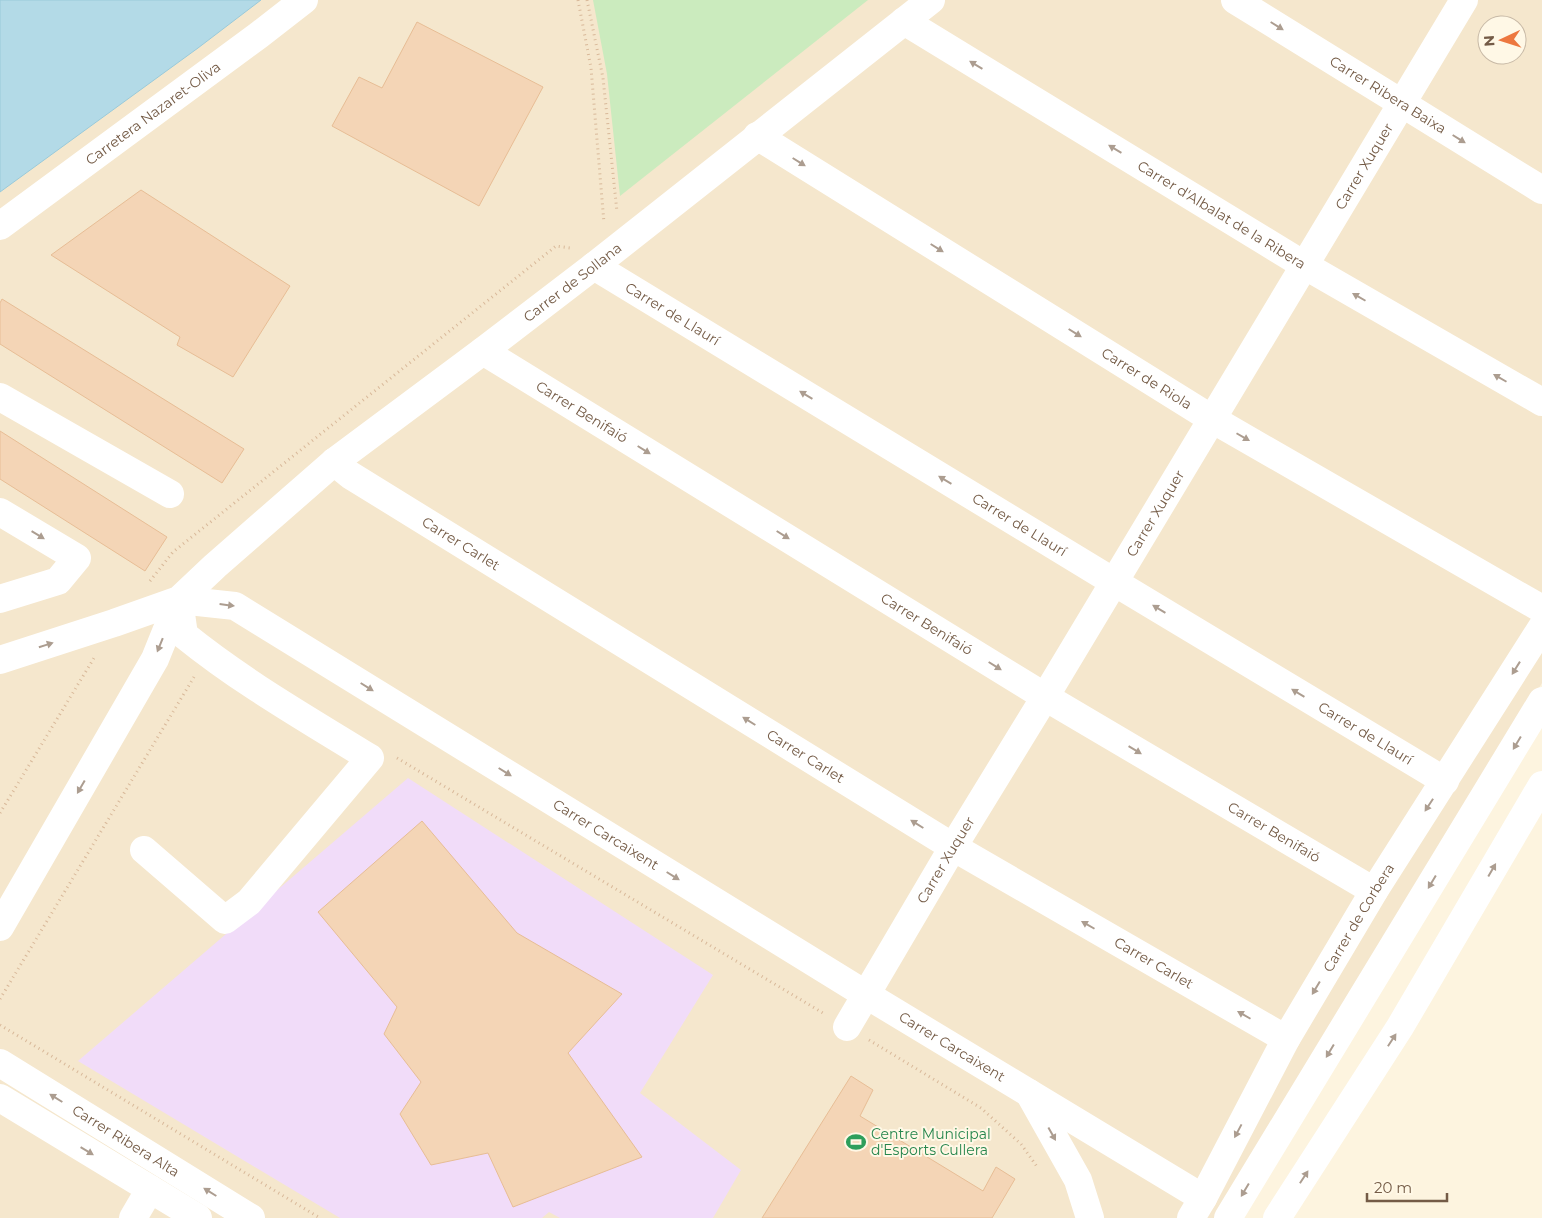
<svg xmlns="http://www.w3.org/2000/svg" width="1542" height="1218" viewBox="0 0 1542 1218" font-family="Montserrat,sans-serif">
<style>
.residential{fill:#f5e7cd;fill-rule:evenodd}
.education{fill:#f1dcf9}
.green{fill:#cbebbe}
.water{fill:#b3dae7;stroke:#99c9d9}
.building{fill:#f4d5b6;stroke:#e7bd95}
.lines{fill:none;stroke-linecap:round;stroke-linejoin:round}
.path{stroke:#d8b899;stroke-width:3;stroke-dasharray:1 4;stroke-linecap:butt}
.minor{stroke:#fff;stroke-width:28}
.oneway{fill:#ac9d90}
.labels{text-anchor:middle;stroke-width:4;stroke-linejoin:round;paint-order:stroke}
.street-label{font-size:14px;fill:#745b46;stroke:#fff8e6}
.leisure-label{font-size:14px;fill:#27864d;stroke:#fff8e6;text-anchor:start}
</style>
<rect width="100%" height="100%" fill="#fdf4df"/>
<path class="residential" d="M228 0H1542V683L1219 1218H0V186ZM1487 25H1517V55H1487Z"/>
<polygon class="education" points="408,778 713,975 640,1093 741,1170 713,1218 560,1218 549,1212 542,1218 340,1218 78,1061"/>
<polygon class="green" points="593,0 868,0 620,196 607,74"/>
<polygon class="water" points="0,0 261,0 198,48 0,192"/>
<g class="building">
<polygon points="417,22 543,87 479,206 332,126 359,77 382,88"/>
<polygon points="141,190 290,286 233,377 177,345 180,337 51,255"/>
<polygon points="2,299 244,449 222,483 0,344 0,303"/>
<polygon points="0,431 167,537 145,571 0,479"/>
<polygon points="422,821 517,933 622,994 568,1053 642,1157 513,1207 488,1153 431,1165 400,1114 421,1082 384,1034 397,1007 318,912"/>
<polygon points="851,1076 873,1090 860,1116 983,1191 996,1167 1015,1179 992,1218 762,1218"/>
</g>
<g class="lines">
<g class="path">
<polyline points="578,0 591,68 604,223"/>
<polyline points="587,0 603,78 617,212"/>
<polyline points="150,581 173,552 556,246 570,248"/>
<polyline points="397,758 823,1013"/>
<polyline points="0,813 94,658"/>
<polyline points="0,999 194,677"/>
<polyline points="0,1025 320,1218"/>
<polyline points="869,1040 981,1108 1021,1144 1038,1168"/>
</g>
<g class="minor">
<path id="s1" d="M1235 0 1542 190"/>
<path id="s2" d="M904 21 1304 265 1542 402"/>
<path id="s3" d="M757 136 1212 419 1542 609"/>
<path id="s4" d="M0 226 259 35 304 0"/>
<path id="s5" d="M594 266 1114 582 1445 781"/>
<path id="s6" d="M483 351 1052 701 1374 891"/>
<polyline points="0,397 170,494"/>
<path id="s7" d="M334 462 350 475 953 847 1286 1039"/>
<polyline points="0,512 77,558 58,581 0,599"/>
<path id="s8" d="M179 600 235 606 865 994 1203 1198"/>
<path id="s9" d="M0 660 114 623 179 600 215 566 334 462 483 351 594 266 931 0"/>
<path d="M144 850 225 920 249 902 370 758C307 719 242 682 184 635L179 600"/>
<polyline points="0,927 155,659 178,602"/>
<path id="s10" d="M847 1027 953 847 1045 697 1464 0"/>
<path id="s11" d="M0 1063 251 1218"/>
<polyline points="1029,1093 1078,1180 1090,1218"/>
<polyline points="0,1098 198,1218"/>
<polyline points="133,1218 150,1189"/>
<path id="s12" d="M1191 1218 1203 1198 1286 1039 1374 891 1542 627"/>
<polyline points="1228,1218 1542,701"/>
<polyline points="1277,1218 1400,1027 1542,785"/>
</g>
</g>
<defs><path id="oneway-solid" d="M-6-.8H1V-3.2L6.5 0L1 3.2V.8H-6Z" transform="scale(1.25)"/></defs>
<g class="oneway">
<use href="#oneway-solid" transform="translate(1277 26) rotate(32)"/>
<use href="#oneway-solid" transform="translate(976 65) rotate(-149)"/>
<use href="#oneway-solid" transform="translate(1459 139) rotate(32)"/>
<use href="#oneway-solid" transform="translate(1115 149) rotate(-149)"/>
<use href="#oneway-solid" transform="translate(799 162) rotate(32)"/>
<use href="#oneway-solid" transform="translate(937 248) rotate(32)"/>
<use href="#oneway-solid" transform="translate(1359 297) rotate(-150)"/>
<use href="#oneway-solid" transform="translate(1075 333) rotate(32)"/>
<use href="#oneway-solid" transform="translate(1500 378) rotate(-150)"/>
<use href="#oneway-solid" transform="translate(806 395) rotate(-149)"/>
<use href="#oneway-solid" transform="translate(1243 437) rotate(30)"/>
<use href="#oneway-solid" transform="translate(644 450) rotate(32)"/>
<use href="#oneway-solid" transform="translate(945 480) rotate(-149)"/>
<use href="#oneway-solid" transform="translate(38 535) rotate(31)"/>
<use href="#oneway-solid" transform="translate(783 535) rotate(32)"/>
<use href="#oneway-solid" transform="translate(227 605) rotate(7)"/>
<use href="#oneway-solid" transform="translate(1159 609) rotate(-149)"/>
<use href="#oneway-solid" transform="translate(46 645) rotate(-18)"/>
<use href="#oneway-solid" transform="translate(160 645) rotate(112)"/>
<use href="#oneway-solid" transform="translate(995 666) rotate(32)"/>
<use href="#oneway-solid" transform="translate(1516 668) rotate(122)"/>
<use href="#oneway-solid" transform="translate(367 687) rotate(32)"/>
<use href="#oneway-solid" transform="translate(1298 693) rotate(-149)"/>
<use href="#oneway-solid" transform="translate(749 721) rotate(-148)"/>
<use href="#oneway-solid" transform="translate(1517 743) rotate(121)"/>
<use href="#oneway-solid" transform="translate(1135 750) rotate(31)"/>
<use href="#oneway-solid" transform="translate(505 772) rotate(32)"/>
<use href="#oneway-solid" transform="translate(81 787) rotate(120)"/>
<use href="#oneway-solid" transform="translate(1429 805) rotate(123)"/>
<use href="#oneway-solid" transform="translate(917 824) rotate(-148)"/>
<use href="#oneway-solid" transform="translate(1492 870) rotate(-60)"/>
<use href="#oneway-solid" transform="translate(673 876) rotate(32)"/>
<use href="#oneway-solid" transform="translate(1432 882) rotate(121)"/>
<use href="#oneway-solid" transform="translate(1088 925) rotate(-150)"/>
<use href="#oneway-solid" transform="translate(1316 988) rotate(121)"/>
<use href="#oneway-solid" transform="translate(1244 1015) rotate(-150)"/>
<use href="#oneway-solid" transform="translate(1392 1040) rotate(-57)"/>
<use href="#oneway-solid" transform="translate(1330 1051) rotate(121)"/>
<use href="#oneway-solid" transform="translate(56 1098) rotate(-148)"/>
<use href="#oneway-solid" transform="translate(1238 1131) rotate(118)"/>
<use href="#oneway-solid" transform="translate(1052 1134) rotate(61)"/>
<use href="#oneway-solid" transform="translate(87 1151) rotate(31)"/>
<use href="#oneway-solid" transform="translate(1304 1177) rotate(-57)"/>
<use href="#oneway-solid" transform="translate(1245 1190) rotate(121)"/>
<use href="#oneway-solid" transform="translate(210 1192) rotate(-148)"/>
</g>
<defs>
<symbol id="stadium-bare" viewBox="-9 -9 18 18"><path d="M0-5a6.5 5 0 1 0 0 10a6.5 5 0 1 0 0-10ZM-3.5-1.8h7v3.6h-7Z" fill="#2e9e5b" stroke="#fff8e6" stroke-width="2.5" paint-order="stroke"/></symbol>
</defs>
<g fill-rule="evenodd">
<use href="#stadium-bare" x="842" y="1128" width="28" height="28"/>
</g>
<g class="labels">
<g class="street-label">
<text dy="5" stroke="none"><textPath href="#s1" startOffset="180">Carrer Ribera Baixa</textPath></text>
<text dy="5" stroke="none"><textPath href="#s4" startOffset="190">Carretera Nazaret-Oliva</textPath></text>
<text dy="5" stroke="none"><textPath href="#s10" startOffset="1004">Carrer Xuquer</textPath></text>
<text dy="5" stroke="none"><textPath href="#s2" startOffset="372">Carrer d'Albalat de la Ribera</textPath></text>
<text dy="5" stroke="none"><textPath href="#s9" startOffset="695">Carrer de Sollana</textPath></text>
<text dy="5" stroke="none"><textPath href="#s5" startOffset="92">Carrer de Llaurí</textPath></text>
<text dy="5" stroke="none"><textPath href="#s3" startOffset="459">Carrer de Riola</textPath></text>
<text dy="5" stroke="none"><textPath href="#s6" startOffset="116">Carrer Benifaió</textPath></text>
<text dy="5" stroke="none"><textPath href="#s10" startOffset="599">Carrer Xuquer</textPath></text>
<text dy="5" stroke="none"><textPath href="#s5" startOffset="498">Carrer de Llaurí</textPath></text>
<text dy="5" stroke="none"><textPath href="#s7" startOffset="151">Carrer Carlet</textPath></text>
<text dy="5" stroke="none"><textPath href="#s6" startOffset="521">Carrer Benifaió</textPath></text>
<text dy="5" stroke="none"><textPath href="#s5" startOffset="902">Carrer de Llaurí</textPath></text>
<text dy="5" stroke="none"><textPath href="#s7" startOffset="556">Carrer Carlet</textPath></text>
<text dy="5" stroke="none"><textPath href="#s6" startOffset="926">Carrer Benifaió</textPath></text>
<text dy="5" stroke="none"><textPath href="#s8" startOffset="492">Carrer Carcaixent</textPath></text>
<text dy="5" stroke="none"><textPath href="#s10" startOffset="194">Carrer Xuquer</textPath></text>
<text dy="5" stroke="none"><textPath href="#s12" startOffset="344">Carrer de Corbera</textPath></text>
<text dy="5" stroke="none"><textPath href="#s7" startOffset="961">Carrer Carlet</textPath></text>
<text dy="5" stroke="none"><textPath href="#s8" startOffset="898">Carrer Carcaixent</textPath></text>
<text dy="5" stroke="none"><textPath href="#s11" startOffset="148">Carrer Ribera Alta</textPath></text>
</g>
<g class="leisure-label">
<text x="871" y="1139">Centre Municipal<tspan x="871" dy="16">d'Esports Cullera</tspan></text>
</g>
</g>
<g transform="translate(1502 40) rotate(266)"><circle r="24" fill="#fff8e6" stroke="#c7b9a6"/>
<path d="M0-4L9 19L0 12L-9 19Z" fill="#ed773e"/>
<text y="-8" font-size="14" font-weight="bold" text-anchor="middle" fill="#745b46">N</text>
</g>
<path d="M1367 1193v8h80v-8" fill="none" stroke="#745b46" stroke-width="2.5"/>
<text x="1374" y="1193" font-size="15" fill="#745b46" stroke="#fff8e6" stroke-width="4" paint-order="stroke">20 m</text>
</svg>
